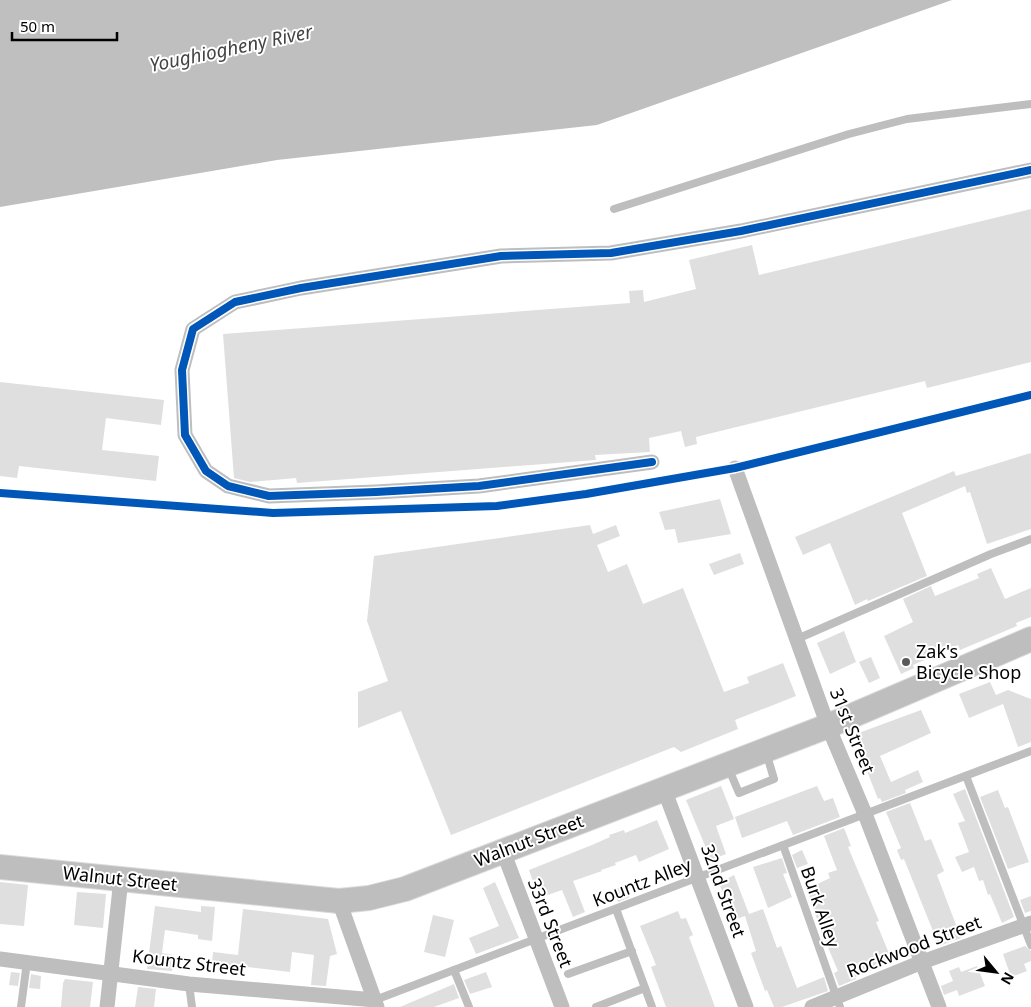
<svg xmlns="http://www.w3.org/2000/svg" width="1031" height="1007" viewBox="0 0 1031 1007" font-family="'Noto Sans',sans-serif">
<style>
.water{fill:#bfbfbf}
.building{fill:#dfdfdf}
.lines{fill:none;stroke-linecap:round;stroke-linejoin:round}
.primary-casing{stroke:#dbdbdb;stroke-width:26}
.service{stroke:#bebebe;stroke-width:8}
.minor{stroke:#bebebe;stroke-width:15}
.primary{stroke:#bebebe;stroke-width:24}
.cycleway-casing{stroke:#fff;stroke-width:11}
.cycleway{stroke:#0057b8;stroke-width:8}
.poi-dot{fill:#595959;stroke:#fff;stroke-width:2}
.labels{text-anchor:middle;stroke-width:4;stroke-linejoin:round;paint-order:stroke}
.poi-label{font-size:18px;fill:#000;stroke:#fff;text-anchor:start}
.street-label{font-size:18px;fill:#000;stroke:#fff}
.water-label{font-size:19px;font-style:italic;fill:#444;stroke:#fff}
</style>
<rect width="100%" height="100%" fill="#fff"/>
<polygon class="water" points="0,0 952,0 597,125 277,160 0,207"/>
<g class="building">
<polygon points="1031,209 1031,362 927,388 925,381 696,437 697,444 685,447 681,431 649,438 650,452 595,455 596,460 297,483 296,478 250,482 234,478 223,334 630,303 629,291 643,290 644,302 696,289 689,260 752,245 759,275"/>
<polygon points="0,382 164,400 161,425 106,418 102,450 159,456 156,481 19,466 17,478 0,476"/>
<polygon points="1031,453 1031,529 987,544 970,492 967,493 965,486 902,513 927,576 868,601 867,599 855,605 830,543 803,555 795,537 954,471 956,476"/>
<polygon points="720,499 731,534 678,543 675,529 665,530 659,512"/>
<polygon points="590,525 593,534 616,525 620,536 597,545 608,572 627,564 643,604 683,588 724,692 749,683 747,677 783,663 796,696 735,720 738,729 681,752 674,747 451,835 401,711 358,728 358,692 388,681 367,621 374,556"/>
<polygon points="740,553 744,564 714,575 709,564"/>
<polygon points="991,568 1005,599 1031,588 1031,617 1016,623 1017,626 960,650 958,645 913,665 914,668 901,674 884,636 913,622 903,599 931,586 935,596 979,578 977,574"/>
<polygon points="844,631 856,662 830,674 817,643"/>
<polygon points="871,657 880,678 869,683 859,662"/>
<polygon points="990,682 996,695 1008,690 1031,699 1031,742 1018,747 1003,704 969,718 959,694"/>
<polygon points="921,710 931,733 880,756 891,782 918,770 923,782 905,790 906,793 882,802 880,798 878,799 858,748 861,747 856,734"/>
<polygon points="721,786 734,819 716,826 726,854 711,860 686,800"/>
<polygon points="817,786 824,801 833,798 840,817 793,835 787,821 742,838 735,817"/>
<polygon points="965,789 1014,917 1002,923 990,894 988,895 983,880 979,881 974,867 962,872 955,857 969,852 958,823 965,821 953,794"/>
<polygon points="998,790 1005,808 1008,807 1029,862 1008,869 980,797"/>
<polygon points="910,803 925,841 931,839 944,871 937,875 961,938 939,946 904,859 901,860 897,850 901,848 886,812"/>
<polygon points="657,820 669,849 639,862 636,855 615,863 616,865 601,870 602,871 573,881 585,912 573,917 562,890 539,898 529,870 592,845 610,837 609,835 624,830 625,833"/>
<polygon points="844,828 851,846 848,847 879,921 876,922 888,951 890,950 894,961 855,977 856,979 839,986 834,973 838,971 821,931 807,889 830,878 828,873 837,870 824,836"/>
<polygon points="802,850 808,864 797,868 792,855"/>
<polygon points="782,858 787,873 783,874 792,897 768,908 753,867"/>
<polygon points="734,875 749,914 763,909 777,948 781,946 797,988 824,977 828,991 782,1007 774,1007 767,990 765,991 751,953 756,951 745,916 733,920 719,883"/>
<polygon points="0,882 28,885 24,926 0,924"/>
<polygon points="495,882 519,938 476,954 469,938 499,926 483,888"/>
<polygon points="625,885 630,897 618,902 613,890"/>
<polygon points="77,892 106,894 103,928 74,925"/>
<polygon points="1031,896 1031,911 1025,913 1020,900"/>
<polygon points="155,906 201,912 201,906 215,907 212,941 198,939 198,935 165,930 162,953 174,955 172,971 147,969"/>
<polygon points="243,909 328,919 337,954 330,956 326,986 311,985 314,955 292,952 290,972 212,963 213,952 238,955"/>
<polygon points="678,911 681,919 686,918 693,935 689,937 715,1007 666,1007 651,967 656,965 640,926"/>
<polygon points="433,915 454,920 445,957 424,952"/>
<polygon points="1025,946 1031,951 1031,961 1024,964 1027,971 1011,977 1003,954"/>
<polygon points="977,966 985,986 959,996 957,990 944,995 941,986 953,981 949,971 959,967 961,972"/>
<polygon points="11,972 20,973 18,986 9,985"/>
<polygon points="486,972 492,987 470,994 464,980"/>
<polygon points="31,974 41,976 40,989 29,988"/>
<polygon points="65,979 93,982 90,1007 61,1007 63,983"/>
<polygon points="454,984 459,998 434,1007 400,1007"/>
<polygon points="138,987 156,989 154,1007 135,1007"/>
</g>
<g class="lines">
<defs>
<polyline id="primary" points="0,867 339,901 369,898 405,889 828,726 1031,639"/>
</defs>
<use href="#primary" class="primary-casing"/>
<g class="service">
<polyline points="614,209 849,134 907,119 1031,104"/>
<polyline points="797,639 991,554 1031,539"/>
<polyline points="728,767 739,793 774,779 766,752"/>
<polyline points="966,776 1031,945"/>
<polyline points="783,845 840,1007"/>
<polyline points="616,909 652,1007"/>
<polyline points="454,970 469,1007"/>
<polyline points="568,974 632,951"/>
<polyline points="189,984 192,1007"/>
<polyline points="375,1000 1031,751"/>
<polyline points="21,1007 27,962"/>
<polyline points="596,1007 645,988"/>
</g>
<g class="minor">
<polyline points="652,462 479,486 376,492 269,496 228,486 206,471 185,435 182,370 193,329 235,302 301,288 501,256 611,253 741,231 1031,170"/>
<polyline points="735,468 828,726 865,814 939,1007"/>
<polyline points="664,789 746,1007"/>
<polyline points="503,851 562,1007"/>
<polyline points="339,901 377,1007"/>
<polyline points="0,959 189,984 375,1000"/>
<polyline points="107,1007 121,879"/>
<polyline points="812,1007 922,962 1031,923"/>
</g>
<use href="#primary" class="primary"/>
<defs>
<g id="cycleway">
<polyline points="652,462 479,486 376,492 269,496 228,486 206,471 185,435 182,370 193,329 235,302 301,288 501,256 611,253 741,231 1031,170"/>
<polyline points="0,493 273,513 497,506 586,494 735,468 1031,395"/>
</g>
</defs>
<use href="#cycleway" class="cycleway-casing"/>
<use href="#cycleway" class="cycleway"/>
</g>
<circle class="poi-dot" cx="906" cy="662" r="5"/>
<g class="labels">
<g class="poi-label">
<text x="916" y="658">Zak's<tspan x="916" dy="21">Bicycle Shop</tspan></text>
</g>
<g class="street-label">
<text transform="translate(852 731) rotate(68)" y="6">31st Street</text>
<text transform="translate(529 841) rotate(-21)" y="6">Walnut Street</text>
<text transform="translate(120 879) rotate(6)" y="6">Walnut Street</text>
<text transform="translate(642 883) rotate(-21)" y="6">Kountz Alley</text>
<text transform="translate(723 891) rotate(70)" y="6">32nd Street</text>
<text transform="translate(820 907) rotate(71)" y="6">Burk Alley</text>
<text transform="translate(550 923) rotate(69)" y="6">33rd Street</text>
<text transform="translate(914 947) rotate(-21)" y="6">Rockwood Street</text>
<text transform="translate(189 963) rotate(7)" y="6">Kountz Street</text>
</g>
<g class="water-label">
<text transform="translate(231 48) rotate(-12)" y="7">Youghiogheny River</text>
</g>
</g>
<g transform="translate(996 972) rotate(119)" stroke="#ffffff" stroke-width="4" paint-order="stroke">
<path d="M0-4L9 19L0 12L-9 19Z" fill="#000000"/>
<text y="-8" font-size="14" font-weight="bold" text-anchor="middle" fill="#000000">N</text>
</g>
<path d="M12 32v8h105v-8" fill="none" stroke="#000000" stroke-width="2.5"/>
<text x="20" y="32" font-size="15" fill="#000000" stroke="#ffffff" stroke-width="4" paint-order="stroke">50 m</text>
</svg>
